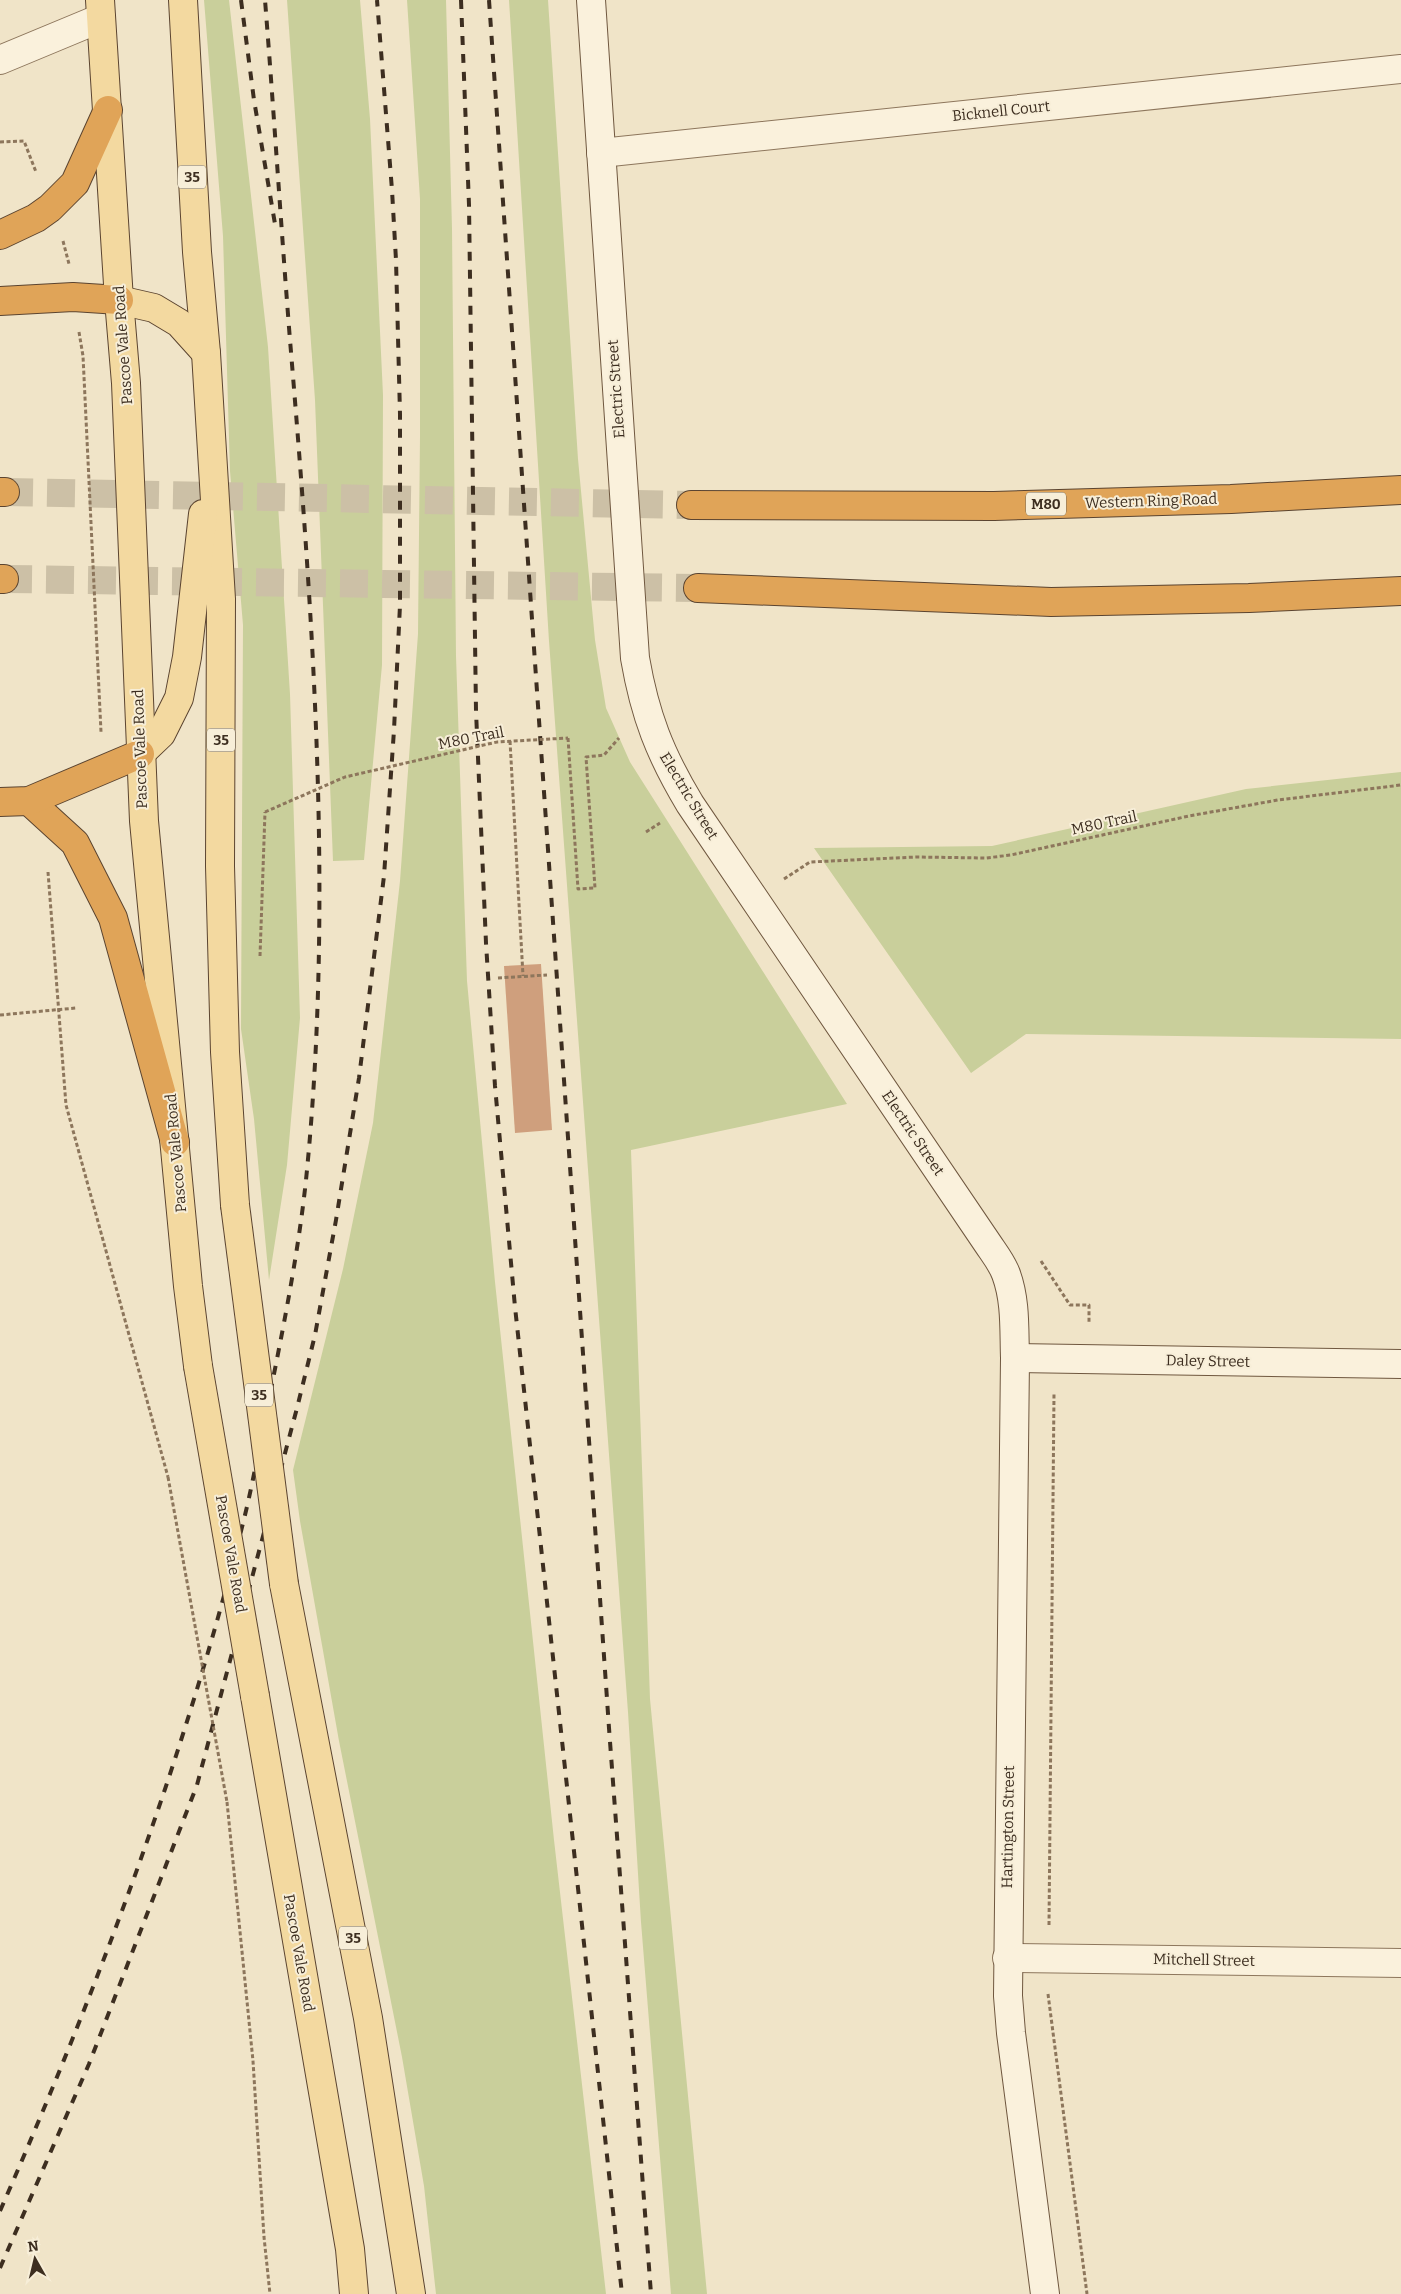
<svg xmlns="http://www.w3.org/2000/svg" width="1401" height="2294" viewBox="0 0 1401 2294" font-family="Bitter,serif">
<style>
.grass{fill:#c9cf9b}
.building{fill:#cf9f7d}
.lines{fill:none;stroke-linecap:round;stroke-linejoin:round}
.highway-tunnel{stroke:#ccc0a6;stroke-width:28;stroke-dasharray:28 14;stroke-linecap:butt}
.street-casing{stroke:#8d765c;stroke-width:30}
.secondary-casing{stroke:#6f573f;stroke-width:30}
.primary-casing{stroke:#5b4430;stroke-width:30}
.highway-casing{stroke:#5b4430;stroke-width:30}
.path{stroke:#8d765c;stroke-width:3;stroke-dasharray:4 2.5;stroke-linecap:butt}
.street{stroke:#faf1dc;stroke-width:28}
.secondary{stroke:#faf1dc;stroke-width:28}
.primary{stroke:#f3d9a0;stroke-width:28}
.highway{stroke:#e0a458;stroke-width:28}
.rail{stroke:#3d2e20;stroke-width:4;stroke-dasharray:9 9;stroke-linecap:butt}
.primary-bridge-casing{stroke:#5b4430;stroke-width:30;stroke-linecap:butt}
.path-bridge{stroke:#8d765c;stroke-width:3;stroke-dasharray:4 2.5;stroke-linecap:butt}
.primary-bridge{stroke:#f3d9a0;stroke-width:28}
.labels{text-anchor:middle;stroke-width:4;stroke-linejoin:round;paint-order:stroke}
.shield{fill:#f7eed8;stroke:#756857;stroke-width:1}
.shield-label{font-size:14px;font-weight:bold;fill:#3d2e20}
.street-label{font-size:15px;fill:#3d2e20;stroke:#f7eed8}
</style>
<rect width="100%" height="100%" fill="#f0e4c8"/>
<g class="grass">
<polygon points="204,0 229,0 268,347 290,694 300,1018 287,1165 269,1280 254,1119 241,1029 243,625 230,471 223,236"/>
<polygon points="287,0 360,0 370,119 383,395 382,665 364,860 333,861 315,400"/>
<polygon points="407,0 446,0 452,229 456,656 467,981 495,1282 554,1840 606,2294 436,2294 424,2186 402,2057 339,1741 300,1521 293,1470 343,1269 373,1123 400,881 418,634 420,436 420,199"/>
<polygon points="509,0 548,0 578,459 595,640 606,708 630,762 847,1104 631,1150 650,1699 707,2294 671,2294 641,1922 628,1712 549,641"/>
<polygon points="1401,772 1401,1039 1026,1034 971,1073 814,848 992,846 1246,789"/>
</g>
<polygon class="building" points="541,964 552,1130 515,1133 504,966"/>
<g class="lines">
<g class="highway-tunnel">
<polyline points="5,492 691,505"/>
<polyline points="4,579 698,588"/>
</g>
<defs>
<g id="street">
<polyline points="0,60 101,18"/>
<polyline points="601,153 1401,69"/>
<polyline points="1007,1958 1401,1963"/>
</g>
<g id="secondary">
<path d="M591 0 635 658C645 716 660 754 690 804L988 1244C994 1253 1002 1263 1006 1274 1016 1301 1014 1330 1015 1358L1008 1996 1011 2033 1045 2294"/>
<polyline points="1015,1358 1401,1364"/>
</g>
<g id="primary">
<polyline points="100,0 119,300 126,383 144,821 188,1286 198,1366"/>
<polyline points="183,0 197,252 206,353 221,599 220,866 225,1052 235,1205"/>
<polyline points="119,300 154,308 179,323 206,353"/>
<polyline points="140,754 161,734 179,698 187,657 203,514"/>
<polyline points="284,1584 368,2018 411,2294"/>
<polyline points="255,1696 350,2249 354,2294"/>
</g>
<g id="highway">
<polyline points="0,235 36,218 50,208 75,183 108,110"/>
<polyline points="0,301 73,297 119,300"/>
<polyline points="0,492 5,492"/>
<polyline points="691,505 994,506 1231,499 1401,490"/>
<polyline points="0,579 4,579"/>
<polyline points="698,588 1051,602 1249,598 1401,591"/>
<polyline points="29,801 75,843 113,918 175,1142"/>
<polyline points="0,802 29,801 140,754"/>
</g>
</defs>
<use href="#street" class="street-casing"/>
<use href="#secondary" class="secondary-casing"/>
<use href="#primary" class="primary-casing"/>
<use href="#highway" class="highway-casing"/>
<g class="path">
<polyline points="0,142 24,141 36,172"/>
<polyline points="63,241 69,264"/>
<polyline points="79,332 83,356 101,732"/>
<polyline points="568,738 578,889 595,888 586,757 604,755 619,738"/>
<polyline points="510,741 523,976"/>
<polyline points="646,832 660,823"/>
<polyline points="48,872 66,1105 168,1477"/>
<polyline points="784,879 810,862 916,857 986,858 1011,855 1189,816 1278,800 1401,785"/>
<polyline points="260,956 265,812"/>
<polyline points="498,978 547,975"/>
<polyline points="0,1015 76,1008"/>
<polyline points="1041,1261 1070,1305 1089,1305 1089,1324"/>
<polyline points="227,1802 253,2061 264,2237 270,2294"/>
<polyline points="1049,1925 1054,1394"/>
<polyline points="1048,1994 1087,2294"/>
</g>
<use href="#street" class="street"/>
<use href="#secondary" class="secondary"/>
<use href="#primary" class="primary"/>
<use href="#highway" class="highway"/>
<g class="rail">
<polyline points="241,0 254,100 275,224"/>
<polyline points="461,0 469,205 476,711 486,943 495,1086 515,1307 622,2294"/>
<polyline points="489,0 609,1728 651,2294"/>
<path d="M0 2211C99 1985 186 1755 245 1515 254 1478 260 1441 268 1404 283 1329 298 1255 306 1180 334 902 313 617 290 340 281 227 274 113 265 0"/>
<polyline points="0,2268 89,2064 197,1785 297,1408 315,1335 336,1220 359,1078 384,876 394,730 400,605 400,414 396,260 392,190 377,0"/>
</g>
<defs>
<g id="primary-bridge">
<polyline points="235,1205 284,1584"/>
<polyline points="198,1366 255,1696"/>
</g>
</defs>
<use href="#primary-bridge" class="primary-bridge-casing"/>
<g class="path-bridge">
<polyline points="265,812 345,777 497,742 568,738"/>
<polyline points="168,1477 227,1802"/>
</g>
<use href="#primary-bridge" class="primary-bridge"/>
</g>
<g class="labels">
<g class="shield">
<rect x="178" y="165.5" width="28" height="23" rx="4"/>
<rect x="1026" y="492.5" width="40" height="23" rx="4"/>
<rect x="207" y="728.5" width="28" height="23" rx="4"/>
<rect x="245" y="1383.5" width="28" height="23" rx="4"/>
<rect x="339" y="1926.5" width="28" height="23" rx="4"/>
</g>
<g class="shield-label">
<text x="192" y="182">35</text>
<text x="1046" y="509">M80</text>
<text x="221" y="745">35</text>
<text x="259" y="1400">35</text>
<text x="353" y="1943">35</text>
</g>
<g class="street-label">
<text transform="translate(1001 111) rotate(-6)" y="5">Bicknell Court</text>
<text transform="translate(123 345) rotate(-94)" y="5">Pascoe Vale Road</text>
<text transform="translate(616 389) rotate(-94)" y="5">Electric Street</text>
<text transform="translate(1151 501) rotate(-2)" y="5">Western Ring Road</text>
<text transform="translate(471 738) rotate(-11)" y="5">M80 Trail</text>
<text transform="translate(140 749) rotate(-92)" y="5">Pascoe Vale Road</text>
<text transform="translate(689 796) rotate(59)" y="5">Electric Street</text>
<text transform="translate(1104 823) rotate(-12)" y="5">M80 Trail</text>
<text transform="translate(913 1133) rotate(56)" y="5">Electric Street</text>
<text transform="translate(176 1153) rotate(-95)" y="5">Pascoe Vale Road</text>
<text transform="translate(1208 1361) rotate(1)" y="5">Daley Street</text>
<text transform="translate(231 1554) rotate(80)" y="5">Pascoe Vale Road</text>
<text transform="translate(1008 1827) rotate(-89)" y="5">Hartington Street</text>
<text transform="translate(299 1953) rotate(80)" y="5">Pascoe Vale Road</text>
<text transform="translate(1204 1960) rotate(1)" y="5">Mitchell Street</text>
</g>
</g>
<g transform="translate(35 2259) rotate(352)" stroke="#f7eed8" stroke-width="4" paint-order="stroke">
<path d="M0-4L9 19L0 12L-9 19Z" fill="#3d2e20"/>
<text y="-8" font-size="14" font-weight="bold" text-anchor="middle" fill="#3d2e20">N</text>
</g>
</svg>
